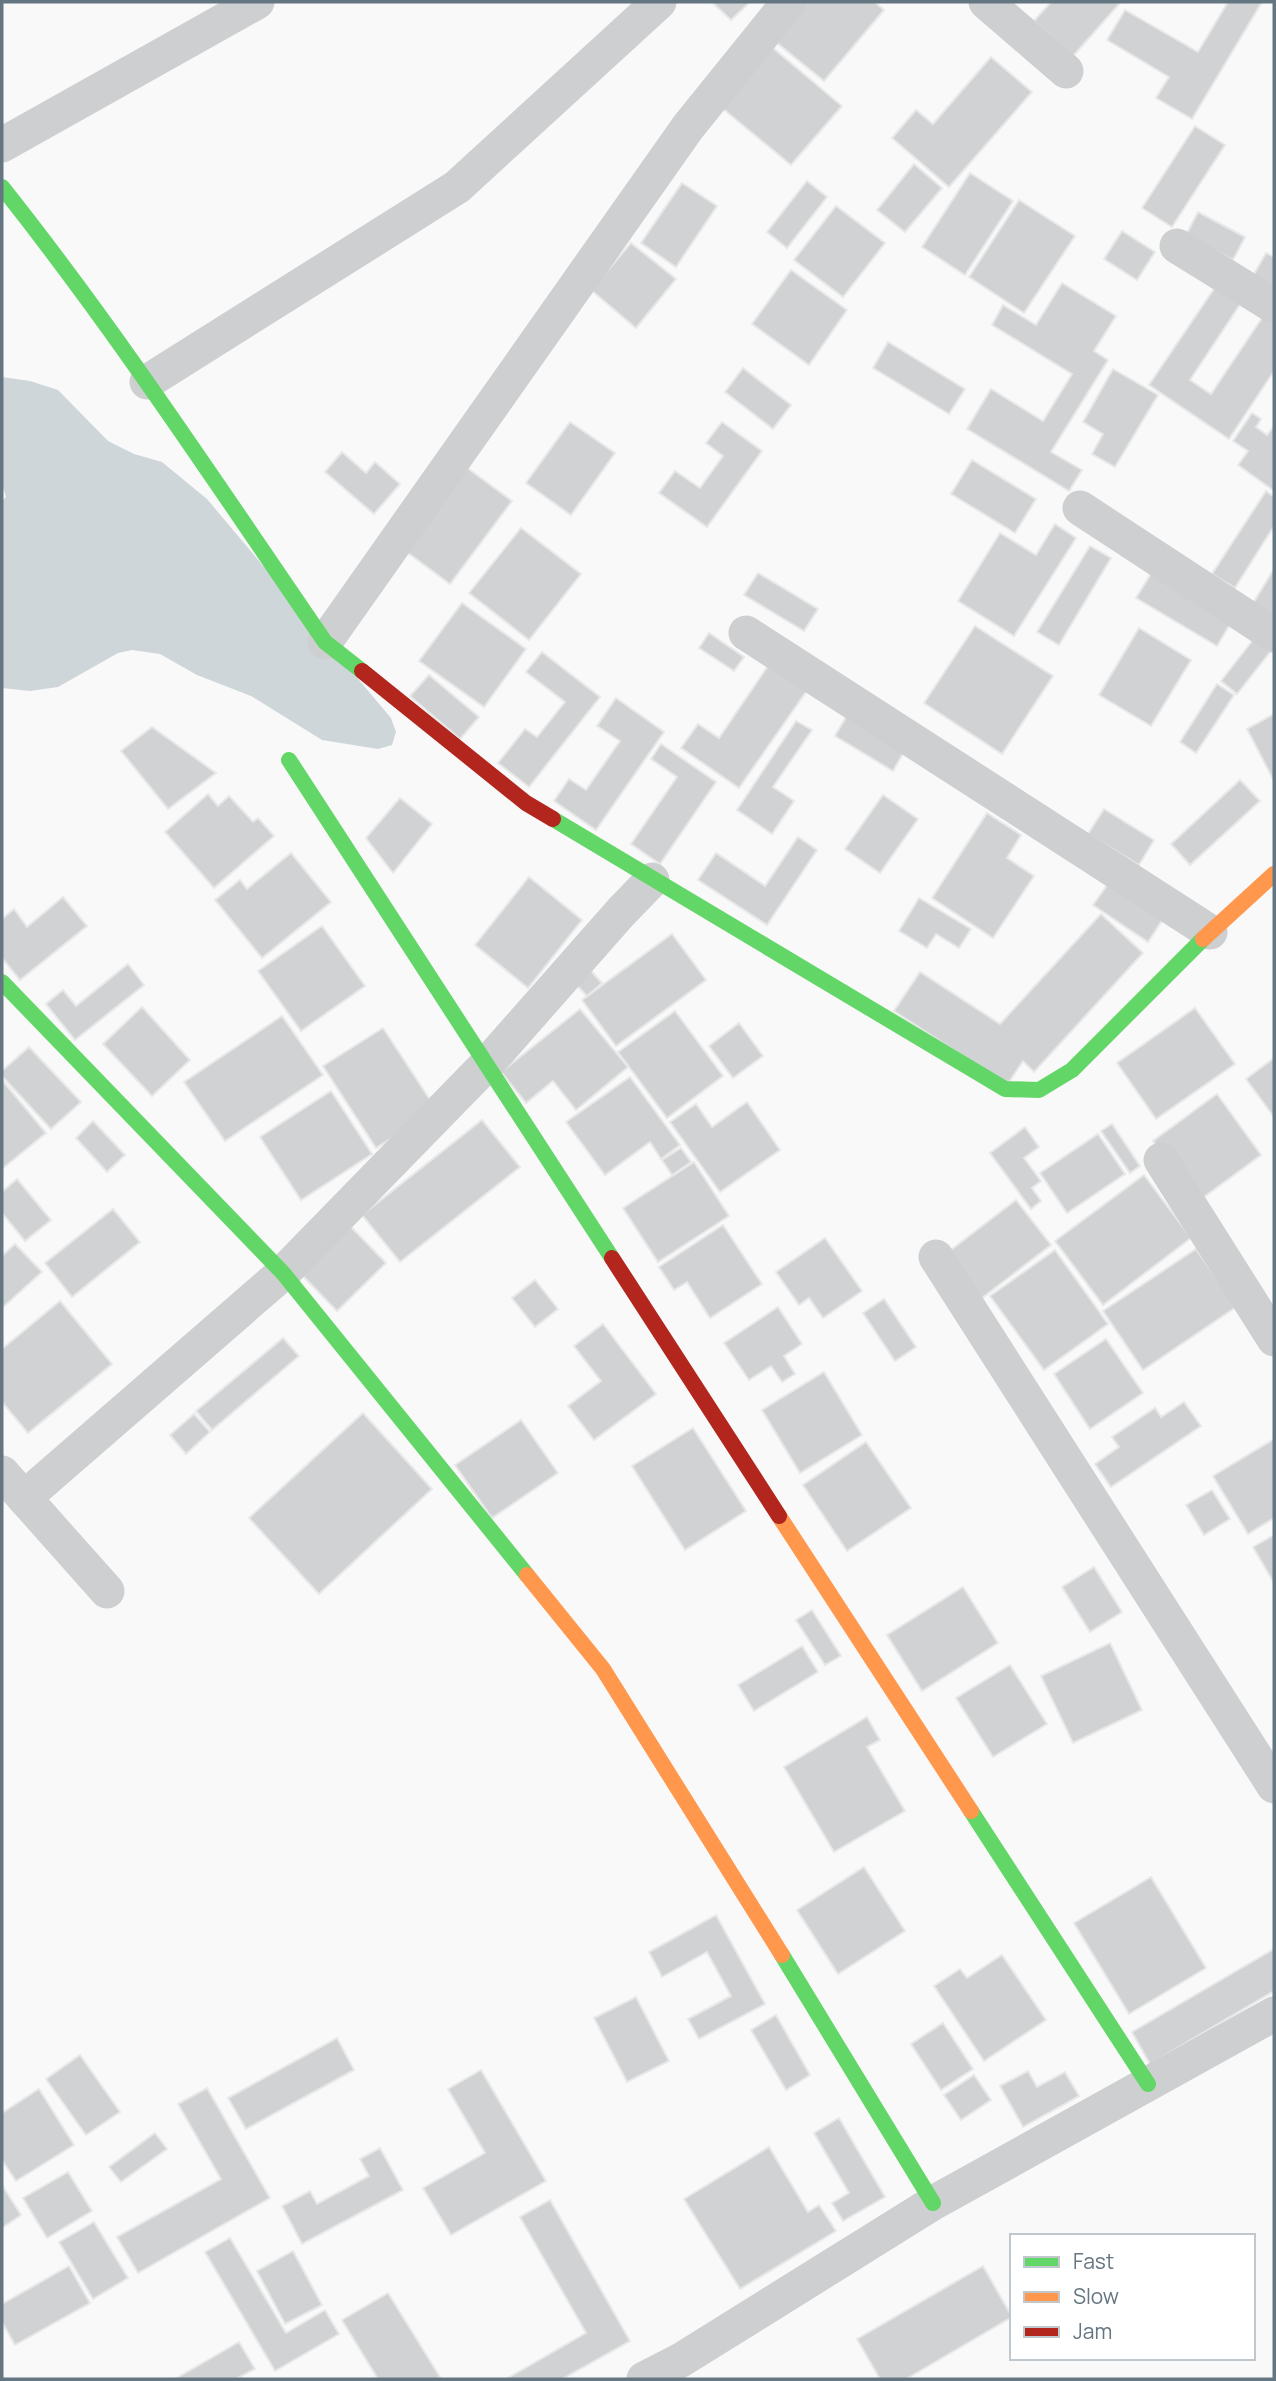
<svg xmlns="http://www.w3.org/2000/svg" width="1276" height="2381" viewBox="0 0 1276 2381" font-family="Manrope,sans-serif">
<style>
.water{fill:#ced6d9}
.building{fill:#d0d2d3;stroke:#e8e8e8;stroke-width:2}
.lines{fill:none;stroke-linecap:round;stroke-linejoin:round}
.street{stroke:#cecfd0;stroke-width:35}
.fast{stroke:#63d668;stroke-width:16}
.slow{stroke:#ff974d;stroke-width:16}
.jam{stroke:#b3261e;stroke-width:16}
</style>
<rect width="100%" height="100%" fill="#f9f9f9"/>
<polygon class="water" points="2,377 30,381 58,390 108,441 134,454 162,462 207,499 391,718 396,732 392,745 378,749 322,740 251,696 197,675 160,654 132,650 118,653 58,687 30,691 2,688 2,501 6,497 2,484"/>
<g class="building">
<polygon points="712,2 750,2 731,20"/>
<polygon points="802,2 875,2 884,10 824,81 771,38"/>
<polygon points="1051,2 1121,2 1073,56 1034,21"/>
<polygon points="1228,2 1262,2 1192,119 1156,98 1169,77 1107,40 1125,10 1198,52"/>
<polygon points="767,43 842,106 791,165 716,103"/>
<polygon points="991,57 1032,92 949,187 892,138 916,110 933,124"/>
<polygon points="1195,126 1225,145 1172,227 1142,208"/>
<polygon points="914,164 942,188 905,232 877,210"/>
<polygon points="970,173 1013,201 965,275 922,247"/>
<polygon points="807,181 827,197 787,248 767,232"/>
<polygon points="682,183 717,206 676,267 641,243"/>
<polygon points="1019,200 1075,236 1024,313 969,277"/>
<polygon points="836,206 885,243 843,297 794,260"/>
<polygon points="1198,212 1245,237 1233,260 1186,235"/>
<polygon points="1122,231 1155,252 1137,280 1104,259"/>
<polygon points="631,243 676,279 636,328 591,290"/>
<polygon points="1266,253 1274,257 1274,289 1253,276"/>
<polygon points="791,270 847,310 809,365 752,324"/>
<polygon points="1062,283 1116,316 1094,351 1108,360 1051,452 1082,470 1069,491 967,429 991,389 1043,421 1072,374 992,325 1003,305 1036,325"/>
<polygon points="1218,283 1243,300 1190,380 1211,394 1264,315 1274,322 1274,371 1229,439 1149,385"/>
<polygon points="888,342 965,389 949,414 873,368"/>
<polygon points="743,368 791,405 773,429 725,392"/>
<polygon points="1113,369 1158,395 1115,467 1092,454 1103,434 1083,422"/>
<polygon points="1252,413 1261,419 1256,427 1267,435 1274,426 1274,491 1238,465 1248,451 1233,441"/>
<polygon points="570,422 615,453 571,515 526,483"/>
<polygon points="722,422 762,451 707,527 659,493 675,471 700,488 723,456 706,443"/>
<polygon points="342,452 366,473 375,462 400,484 374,514 325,472"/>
<polygon points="972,460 1036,499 1015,533 951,494"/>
<polygon points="462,464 512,501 450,584 400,547"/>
<polygon points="1266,491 1274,497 1274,526 1235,588 1212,574"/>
<polygon points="1055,524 1076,538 1014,636 958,601 1000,533 1036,555"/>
<polygon points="521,528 581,574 529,640 469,593"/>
<polygon points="1090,546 1111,558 1059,645 1037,632"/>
<polygon points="1154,569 1235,616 1217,646 1136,598"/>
<polygon points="1274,569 1274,618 1252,605"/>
<polygon points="758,573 818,609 804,631 744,595"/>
<polygon points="462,603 526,649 484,707 419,661"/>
<polygon points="975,626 1053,676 1002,754 924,703"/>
<polygon points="1139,628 1191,660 1151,726 1099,695"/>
<polygon points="709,633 744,657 734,671 699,648"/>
<polygon points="1253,640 1270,652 1237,694 1221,681"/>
<polygon points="542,652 600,697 529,787 498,763 525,729 537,737 565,702 526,672"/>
<polygon points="770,663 808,689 739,788 681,748 698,724 719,738"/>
<polygon points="429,675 479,717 460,739 410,696"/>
<polygon points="1217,684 1234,695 1196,753 1180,742"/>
<polygon points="616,698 664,732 596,830 554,801 569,779 586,790 620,741 597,726"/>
<polygon points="852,707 910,741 893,771 835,736"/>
<polygon points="1274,714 1274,781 1247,729"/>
<polygon points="796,721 812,730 773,787 794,801 772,834 737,810"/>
<polygon points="152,727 216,773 168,809 121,751"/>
<polygon points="661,744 716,782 660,864 631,844 677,777 651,759"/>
<polygon points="1240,780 1260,801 1190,865 1171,844"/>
<polygon points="208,794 218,806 229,796 253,822 258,818 274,836 214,888 165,832"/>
<polygon points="883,795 918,819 880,873 845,849"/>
<polygon points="400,798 432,824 393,873 366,838"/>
<polygon points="1104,809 1154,840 1139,865 1088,834"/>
<polygon points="987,813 1021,835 1007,858 1034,876 993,938 932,898"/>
<polygon points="798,837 817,850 767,925 698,880 716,853 765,886"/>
<polygon points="291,853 331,902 262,958 215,900 240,880 247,889"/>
<polygon points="529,877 582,920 528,988 475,945"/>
<polygon points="1113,877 1167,913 1148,942 1093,905"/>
<polygon points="63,897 87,926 20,980 2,958 2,919 14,909 27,927"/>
<polygon points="919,898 971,929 959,948 936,934 927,948 899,931"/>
<polygon points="1101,914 1143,953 1034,1072 1023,1061 1007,1085 894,1011 920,972 1000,1024"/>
<polygon points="322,926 365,986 301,1031 258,971"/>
<polygon points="672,934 706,980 616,1046 582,1000"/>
<polygon points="583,962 602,983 587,996 568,976"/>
<polygon points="128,964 144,985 75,1040 46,1004 63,990 76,1006"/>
<polygon points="142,1007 190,1060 152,1096 103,1044"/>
<polygon points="1195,1008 1235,1064 1156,1119 1117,1063"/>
<polygon points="580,1009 628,1067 576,1110 553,1081 526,1103 501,1072"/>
<polygon points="675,1011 723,1076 667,1118 618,1052"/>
<polygon points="282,1016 323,1075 225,1141 184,1082"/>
<polygon points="739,1023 763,1056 733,1078 709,1046"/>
<polygon points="383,1028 436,1109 376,1148 323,1066"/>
<polygon points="29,1047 81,1102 51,1129 2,1076 2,1071"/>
<polygon points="1274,1058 1274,1117 1246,1079"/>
<polygon points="630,1077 680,1145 661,1159 650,1142 605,1175 566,1122"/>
<polygon points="2,1080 46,1133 2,1169"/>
<polygon points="331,1091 372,1154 301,1200 260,1137"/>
<polygon points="1217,1094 1261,1155 1197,1202 1153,1141"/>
<polygon points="747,1102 780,1150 720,1192 670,1122 696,1104 712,1127"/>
<polygon points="482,1120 520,1167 400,1262 362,1215"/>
<polygon points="93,1121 125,1155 107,1172 76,1138"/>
<polygon points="1112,1124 1140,1166 1130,1173 1101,1131"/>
<polygon points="1025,1127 1039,1147 1024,1158 1041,1181 1032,1188 1041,1201 1031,1209 990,1153"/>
<polygon points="1098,1134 1125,1174 1067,1213 1040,1173"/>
<polygon points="681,1148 691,1162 672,1175 662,1160"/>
<polygon points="694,1162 729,1216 658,1262 623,1208"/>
<polygon points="1144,1175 1191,1238 1103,1305 1055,1241"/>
<polygon points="17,1179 51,1220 25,1241 2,1213 2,1192"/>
<polygon points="1016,1200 1051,1245 982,1298 947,1253"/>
<polygon points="113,1209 140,1242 72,1297 45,1263"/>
<polygon points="723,1225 762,1284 710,1318 687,1282 674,1290 659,1267"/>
<polygon points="350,1226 386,1263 337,1311 301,1274"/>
<polygon points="825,1238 862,1291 823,1318 809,1298 799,1305 776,1272"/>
<polygon points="15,1244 42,1272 2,1308 2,1256"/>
<polygon points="1196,1249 1236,1307 1143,1370 1103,1311"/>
<polygon points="1055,1250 1108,1324 1044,1370 990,1296"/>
<polygon points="535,1280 558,1309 535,1327 512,1298"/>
<polygon points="884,1299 916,1347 895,1361 863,1313"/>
<polygon points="60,1301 112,1364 28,1433 2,1402 2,1349"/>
<polygon points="778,1307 802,1344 784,1356 795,1374 782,1382 771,1366 749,1380 724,1343"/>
<polygon points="603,1324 656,1394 594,1440 568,1406 601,1381 574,1346"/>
<polygon points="283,1338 299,1356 212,1430 196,1411"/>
<polygon points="1106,1339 1143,1393 1090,1429 1054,1374"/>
<polygon points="824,1372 862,1435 800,1473 762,1410"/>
<polygon points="1184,1402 1201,1426 1111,1487 1095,1464 1119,1447 1112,1437 1155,1408 1161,1417"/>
<polygon points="363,1413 432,1489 319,1594 249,1518"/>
<polygon points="194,1414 210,1432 186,1454 170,1435"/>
<polygon points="521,1420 558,1473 492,1518 455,1465"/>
<polygon points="693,1428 746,1511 685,1550 632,1466"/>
<polygon points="1274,1439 1274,1518 1248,1534 1213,1476"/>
<polygon points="866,1442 911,1508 847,1551 803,1485"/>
<polygon points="1212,1490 1230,1519 1204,1535 1186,1505"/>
<polygon points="1274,1535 1274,1583 1253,1547"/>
<polygon points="1094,1567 1122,1612 1090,1632 1062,1587"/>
<polygon points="963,1587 998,1643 922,1691 887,1635"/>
<polygon points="812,1610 841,1656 825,1665 796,1620"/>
<polygon points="1110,1643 1142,1710 1073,1743 1041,1676"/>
<polygon points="802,1646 818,1672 754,1711 738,1685"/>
<polygon points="1010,1665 1047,1724 993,1757 956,1698"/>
<polygon points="867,1717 880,1740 867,1747 905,1811 834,1852 784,1767"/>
<polygon points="864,1867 905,1931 838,1974 797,1910"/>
<polygon points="1151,1877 1206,1968 1129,2014 1074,1923"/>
<polygon points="716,1915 765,2004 699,2039 688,2019 731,1996 707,1952 662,1977 649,1952"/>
<polygon points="1274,1949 1274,1991 1150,2064 1132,2032"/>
<polygon points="1002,1955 1046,2020 984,2061 934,1986 960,1969 967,1978"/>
<polygon points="636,1997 669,2061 627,2082 594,2018"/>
<polygon points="776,2015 810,2075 786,2090 751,2030"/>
<polygon points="943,2023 973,2069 941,2090 911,2044"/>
<polygon points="337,2038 354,2070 246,2129 228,2098"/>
<polygon points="80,2055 120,2112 86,2135 46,2079"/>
<polygon points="481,2070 546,2181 451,2235 423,2188 485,2153 448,2089"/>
<polygon points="1028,2071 1037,2087 1065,2072 1079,2096 1023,2127 1000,2086"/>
<polygon points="974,2075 991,2100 961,2120 944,2095"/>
<polygon points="207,2088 270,2198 138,2273 117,2237 221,2179 178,2104"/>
<polygon points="39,2089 74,2145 16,2181 2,2160 2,2113"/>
<polygon points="839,2118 885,2197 843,2221 832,2203 849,2193 814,2133"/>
<polygon points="155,2133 167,2149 121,2182 109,2167"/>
<polygon points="769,2147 808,2212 819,2205 836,2231 740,2289 684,2199"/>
<polygon points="380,2148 403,2190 302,2244 282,2206 310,2191 317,2204 369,2176 360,2159"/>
<polygon points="68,2172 92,2211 47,2238 23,2198"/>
<polygon points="2,2185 21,2215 2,2228"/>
<polygon points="550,2200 630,2341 562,2379 509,2379 508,2378 586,2333 520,2217"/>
<polygon points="94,2222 128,2278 93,2299 59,2242"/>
<polygon points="230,2238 286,2333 325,2310 339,2334 275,2371 205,2252"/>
<polygon points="293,2251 322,2305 285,2324 257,2271"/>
<polygon points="69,2266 90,2303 15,2345 2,2322 2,2304"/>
<polygon points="983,2266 1012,2317 906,2379 880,2379 857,2339"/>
<polygon points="388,2293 440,2377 437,2379 378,2379 342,2320"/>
<polygon points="239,2342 255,2369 236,2379 175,2379"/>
</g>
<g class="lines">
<g class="street">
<polyline points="986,2 1066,71"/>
<polyline points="2,145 257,2"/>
<polyline points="1177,246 1274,306"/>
<polyline points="147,382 457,187 659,2"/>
<polyline points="1080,508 1274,635"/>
<polyline points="746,633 1210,932"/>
<polyline points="325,642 688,127 789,2"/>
<polyline points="1161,1160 1274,1339"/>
<polyline points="936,1257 1274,1786"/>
<polyline points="2,1473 107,1591"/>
<polyline points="24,1498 283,1273 487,1064 621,912 652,880"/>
<polyline points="644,2379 681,2360 933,2203 1274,2014"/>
</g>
<g class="fast">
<path d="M2 187C118 333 220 489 325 642L362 671"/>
<polyline points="289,760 612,1258"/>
<polyline points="553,819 1005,1089 1039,1090 1072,1070 1203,939"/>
<polyline points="2,982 283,1273 527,1575"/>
<polyline points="971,1811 1148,2084"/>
<polyline points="782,1955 933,2203"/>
</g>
<g class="slow">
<polyline points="1203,939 1274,874"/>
<polyline points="779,1516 971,1811"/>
<polyline points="527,1575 603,1669 782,1955"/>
</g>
<g class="jam">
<polyline points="362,671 526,803 553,819"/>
<polyline points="612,1258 779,1516"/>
</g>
</g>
<rect width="1276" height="2381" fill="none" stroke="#657683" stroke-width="7"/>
<rect x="1010" y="2234" width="245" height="126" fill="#ffffff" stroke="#c1c8cd" stroke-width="2"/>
<rect x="1024" y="2257" width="35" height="10" fill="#63d668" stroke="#c1c8cd" stroke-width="2"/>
<text x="1073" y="2269" font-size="21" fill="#657683">Fast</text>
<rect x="1024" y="2292" width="35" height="10" fill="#ff974d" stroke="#c1c8cd" stroke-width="2"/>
<text x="1073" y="2304" font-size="21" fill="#657683">Slow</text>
<rect x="1024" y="2327" width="35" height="10" fill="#b3261e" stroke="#c1c8cd" stroke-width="2"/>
<text x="1073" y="2339" font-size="21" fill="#657683">Jam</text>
</svg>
